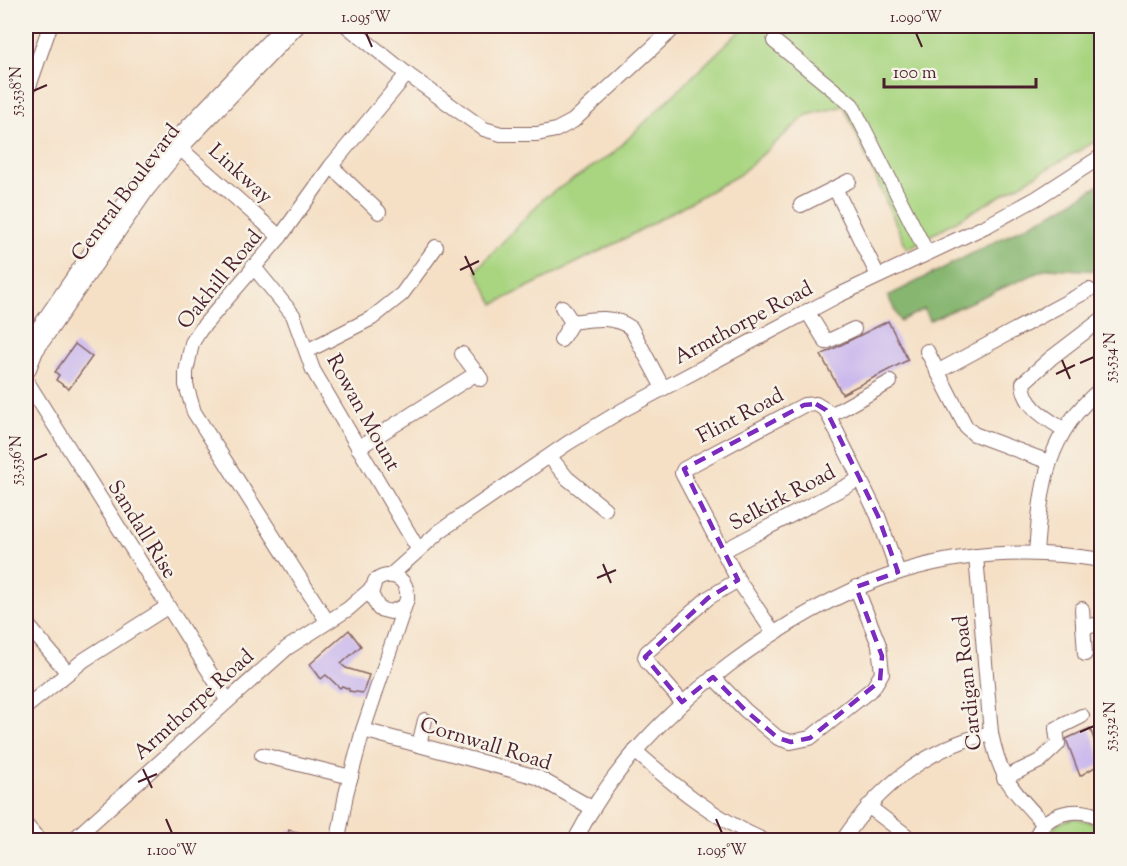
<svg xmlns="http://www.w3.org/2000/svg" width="1127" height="866" viewBox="0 0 1127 866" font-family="'Sorts Mill Goudy',serif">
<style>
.green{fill:#a9d581;stroke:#7a7a56;stroke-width:1.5}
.forest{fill:#86b66f;stroke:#686a4d;stroke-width:1.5}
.building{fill:#cab8ed}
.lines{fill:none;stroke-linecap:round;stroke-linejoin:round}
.minor-casing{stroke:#866361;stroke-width:16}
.minor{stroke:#fff;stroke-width:14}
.marked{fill:none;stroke:#7b2cbf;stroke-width:4.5;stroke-dasharray:12 8;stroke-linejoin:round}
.ticks{fill:none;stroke:#4a1f2b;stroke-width:2}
.labels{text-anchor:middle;stroke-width:5;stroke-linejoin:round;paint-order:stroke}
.street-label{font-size:21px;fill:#4a1f2b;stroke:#f7f3e8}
.neatline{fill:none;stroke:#4a1f2b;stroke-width:2}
.ticks-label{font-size:15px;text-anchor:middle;fill:#4a1f2b}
</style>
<rect width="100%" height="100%" fill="#f7f3e8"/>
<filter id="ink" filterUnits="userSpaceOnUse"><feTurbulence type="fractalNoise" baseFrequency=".0167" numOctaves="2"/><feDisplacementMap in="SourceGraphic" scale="12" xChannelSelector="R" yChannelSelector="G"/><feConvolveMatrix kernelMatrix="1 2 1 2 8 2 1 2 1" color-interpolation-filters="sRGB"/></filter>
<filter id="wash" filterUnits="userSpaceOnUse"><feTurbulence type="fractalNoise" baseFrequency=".008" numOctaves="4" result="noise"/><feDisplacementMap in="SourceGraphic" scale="24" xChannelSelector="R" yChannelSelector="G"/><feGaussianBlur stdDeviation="1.35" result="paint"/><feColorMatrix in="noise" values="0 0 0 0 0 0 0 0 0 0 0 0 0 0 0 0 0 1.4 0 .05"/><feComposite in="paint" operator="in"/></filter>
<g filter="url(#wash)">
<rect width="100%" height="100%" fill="#f5e0c6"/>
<g class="green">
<polygon points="745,26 1101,26 1101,138 907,249 844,106 807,115 739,175 622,240 494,304 476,270 545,197 611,155"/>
<path d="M1074 818C1085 820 1094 822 1101 830V840H1042L1058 823Z"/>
</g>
<polygon class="forest" points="1101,184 1101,271 1048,268 930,320 924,309 900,321 888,296 1062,208"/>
<g id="blocks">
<g class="building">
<polygon points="888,321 908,360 842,394 821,355"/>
<polygon points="75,344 92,357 69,389 56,380 59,375 55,372"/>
<polygon points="349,630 361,646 341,664 346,668 369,675 363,693 349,691 349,689 342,686 340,688 326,675 321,679 310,664"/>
<polygon points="1090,728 1102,763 1080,776 1066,739"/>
<polygon points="289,830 298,832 296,840 280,840 281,837 287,838"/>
</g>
</g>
</g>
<g filter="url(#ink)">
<use href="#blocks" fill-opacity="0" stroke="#866361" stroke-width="1.5"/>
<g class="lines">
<defs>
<g id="minor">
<polyline points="347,26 407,74 484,129 501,134 537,134 556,130 573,121 676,26"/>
<polyline points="774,41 852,105 927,253"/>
<polyline points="26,95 50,26"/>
<polyline points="174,143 280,237"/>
<polyline points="331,166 379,212"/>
<polyline points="835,188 878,276"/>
<polyline points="801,205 849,181"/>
<polyline points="253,266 293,315 313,370 418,549"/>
<polyline points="807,311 826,342 854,329"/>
<path d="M572 322C593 319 613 315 631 328L663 388"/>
<polyline points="561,340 572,322 562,307"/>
<polyline points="26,346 137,185 173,142 283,26"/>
<polyline points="307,351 372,318 402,294 436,247"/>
<polyline points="927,351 966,427 974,434 1049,462"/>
<polyline points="462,354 481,379"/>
<polyline points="28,371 36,351 147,190 181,148 298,26"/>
<polyline points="937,372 1089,290"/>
<polyline points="26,380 227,700"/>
<polyline points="829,416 890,382"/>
<path d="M1063 429C1046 418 1024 407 1023 383L1051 358 1102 319"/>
<polyline points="358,448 477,373"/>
<polyline points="550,457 567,478 605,509"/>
<polyline points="723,551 860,479"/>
<path d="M1036 553C1041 486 1046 433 1102 388"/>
<path d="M976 556 991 733C1000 779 1013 791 1044 824"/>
<polyline points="391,575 440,531 568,443 621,411 837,296 988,225 1037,198 1102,156"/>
<polyline points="1082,609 1085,654"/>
<polyline points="327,621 194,412 186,385 186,372 192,343 200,330 280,237 331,166 407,74"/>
<polyline points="26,623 67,672"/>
<polyline points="1083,627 1102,624"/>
<polyline points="773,632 738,580 682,473 684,469 804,405 816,404 826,410 878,516 898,572"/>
<polyline points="713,677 745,710 778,738 791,742 810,738 873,688 882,673 879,645 856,587"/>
<polyline points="682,702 648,663 645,657 647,652 708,598 738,580"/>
<polyline points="26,707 84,660 167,607"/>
<polyline points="363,730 537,777 592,808"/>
<polyline points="419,745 425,720"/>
<path d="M635 751C675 786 714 818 763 840"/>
<polyline points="262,755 351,777"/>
<polyline points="1004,778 1040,761 1058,744 1056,729 1082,716"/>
<polyline points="868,806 906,835"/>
<polyline points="26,825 39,840"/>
<polyline points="73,840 287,648 348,609 372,588"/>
<path d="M338 840 346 794 363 730 407 599C409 579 392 569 375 581L371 594 379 609 391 612 404 606"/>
<path d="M575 840C612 768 665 714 729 665 845 578 955 536 1102 560"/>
<path d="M843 840C878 787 928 747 991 733"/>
<path d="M1035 840C1042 813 1079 804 1102 819"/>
</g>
</defs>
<use href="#minor" class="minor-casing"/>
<use href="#minor" class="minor"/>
</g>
</g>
<path class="marked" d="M816 404 826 410 878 516 898 572 856 587 882 656 880 681 810 738 791 742 778 738 745 710 713 677 682 702 645 657 708 598 738 580 684 469 804 405Z"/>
<path class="ticks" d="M366 33 372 47M916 33 922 47M33 91 47 85M465 256 474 275M460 270 479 261M1062 360 1070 379M1080 363 1094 357M1056 374 1075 365M33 460 47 454M603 564 611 583M597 578 616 570M1080 732 1094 726M143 769 152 788M138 782 157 774M166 819 172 833M716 819 722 833"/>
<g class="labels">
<g class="street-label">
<text transform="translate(241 173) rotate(42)" y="7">Linkway</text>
<text transform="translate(125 192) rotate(-53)" y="7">Central Boulevard</text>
<text transform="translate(219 279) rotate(-51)" y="7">Oakhill Road</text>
<text transform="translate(743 322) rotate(-28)" y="7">Armthorpe Road</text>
<text transform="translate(364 412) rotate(61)" y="7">Rowan Mount</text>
<text transform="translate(740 415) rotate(-28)" y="7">Flint Road</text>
<text transform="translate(782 497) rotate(-28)" y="7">Selkirk Road</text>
<text transform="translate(143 529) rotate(58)" y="7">Sandall Rise</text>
<text transform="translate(967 683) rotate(-96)" y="7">Cardigan Road</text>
<text transform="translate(193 704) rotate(-42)" y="7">Armthorpe Road</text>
<text transform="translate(486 743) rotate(17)" y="7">Cornwall Road</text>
</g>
</g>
<rect width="1127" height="866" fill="none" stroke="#f7f3e8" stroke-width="66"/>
<path d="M884 78v9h152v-9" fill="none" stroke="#4a1f2b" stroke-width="3"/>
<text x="893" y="78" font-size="18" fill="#4a1f2b" stroke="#f7f3e8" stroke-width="4.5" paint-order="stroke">100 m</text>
<rect x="33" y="33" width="1061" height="800" class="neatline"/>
<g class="ticks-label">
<text x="366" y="22">1.095°W</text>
<text x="916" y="22">1.090°W</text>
<text transform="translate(16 91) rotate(-90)" y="5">53.538°N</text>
<text transform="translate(1110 357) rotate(-90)" y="5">53.534°N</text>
<text transform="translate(16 460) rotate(-90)" y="5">53.536°N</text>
<text transform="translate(1110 726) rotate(-90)" y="5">53.532°N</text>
<text x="172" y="855">1.100°W</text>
<text x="722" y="855">1.095°W</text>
</g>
</svg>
